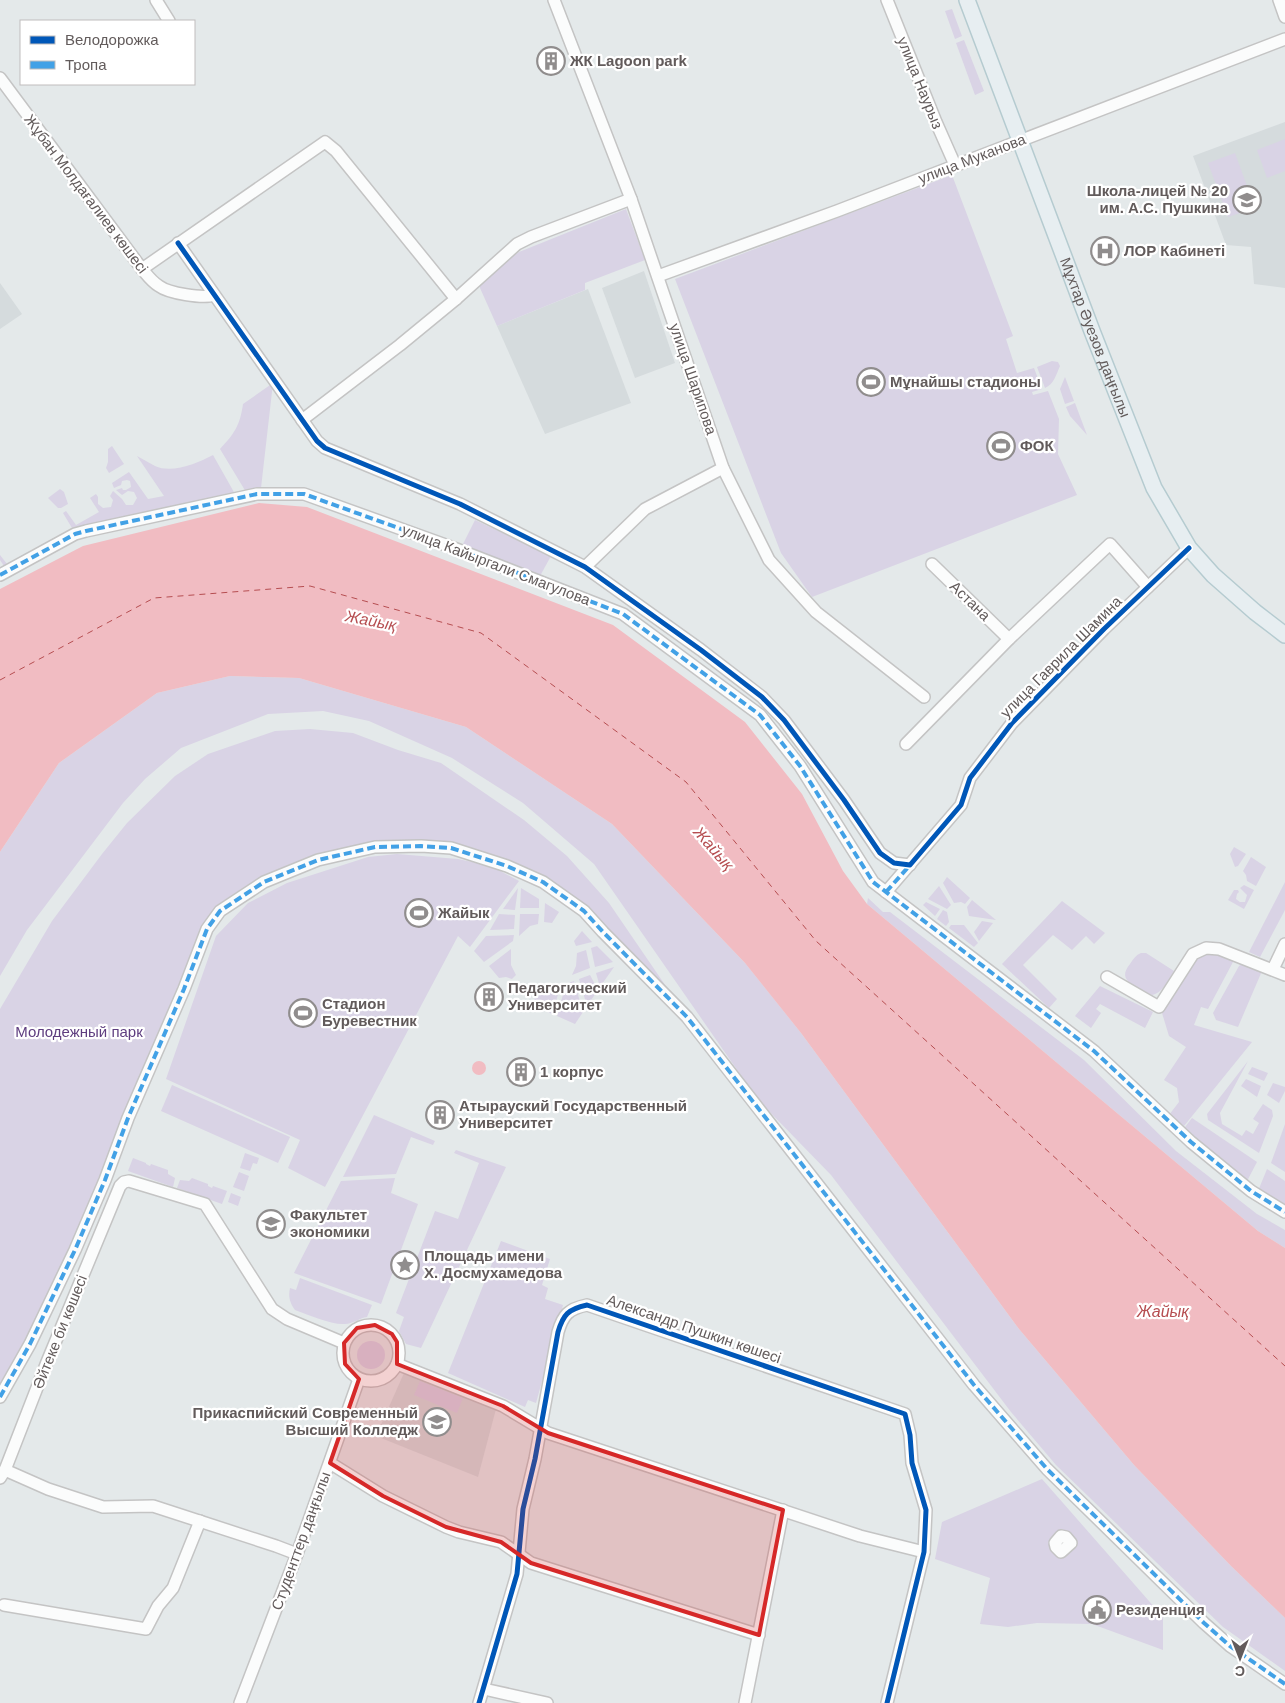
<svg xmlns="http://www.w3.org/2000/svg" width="1285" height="1703" viewBox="0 0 1285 1703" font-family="Arial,sans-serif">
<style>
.education{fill:#d5dbdd}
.green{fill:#d9d3e5}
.water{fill:#f1bcc2}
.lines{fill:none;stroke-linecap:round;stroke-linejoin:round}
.ferry{stroke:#b64e51;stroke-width:1;stroke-dasharray:6 5;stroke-linecap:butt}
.minor-casing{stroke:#c4c4c4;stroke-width:14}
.major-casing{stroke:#b5cbd0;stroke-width:18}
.minor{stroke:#fbfcfc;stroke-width:11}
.major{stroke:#e7eef1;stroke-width:15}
.quiet{stroke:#42a1e6;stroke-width:4;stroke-dasharray:8 4;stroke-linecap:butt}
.cycleway-casing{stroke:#fff;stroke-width:8}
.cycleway{stroke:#0057b8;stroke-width:5}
.marked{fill:#d62828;fill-opacity:0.2;stroke:#d62828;stroke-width:4;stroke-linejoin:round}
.labels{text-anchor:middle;stroke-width:4.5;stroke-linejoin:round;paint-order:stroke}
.poi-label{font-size:15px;font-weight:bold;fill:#625b5b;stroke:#fff;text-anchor:start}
.street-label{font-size:15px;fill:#625b5b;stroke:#fff}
.park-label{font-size:15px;fill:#5e3d7f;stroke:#fff}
.water-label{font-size:16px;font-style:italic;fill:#b64e51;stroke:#fff}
</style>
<rect width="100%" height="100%" fill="#e4e9ea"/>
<g class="education">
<polygon points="1285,122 1285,288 1254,284 1251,247 1226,245 1193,156"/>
<polygon points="644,271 675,363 635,378 602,288"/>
<polygon points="0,283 22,314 0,329"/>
<polygon points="588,289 631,403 545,434 497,326"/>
<polygon points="404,1373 496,1409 478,1477 376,1436"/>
</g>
<g class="green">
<polygon points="952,9 962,36 955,39 945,11"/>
<polygon points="964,40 984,91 975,95 956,43"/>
<polygon points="1285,139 1285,171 1267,178 1257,150"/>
<polygon points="1235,153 1255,208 1228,217 1208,163"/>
<polygon points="952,175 1013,336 1006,339 1017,373 1034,368 1042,389 1032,392 1033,395 1048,391 1059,419 1058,454 1077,495 812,597 781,553 675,279"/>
<polygon points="626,209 645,260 585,283 585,290 497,326 480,288 480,281 484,276 519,252"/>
<path d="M1052 361 1058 362 1060 366C1056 375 1054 384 1045 388L1037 367Z"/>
<polygon points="1065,377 1074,401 1065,404 1060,389"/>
<path d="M273 383 261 488 246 492 220 449C235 433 240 425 243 404Z"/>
<polygon points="1075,403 1087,435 1070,416 1066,407"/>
<polygon points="112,446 124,464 109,473 106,468 108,462 108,449"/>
<path d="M213 455 235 494 172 506 71 533 6 569 0 560V555L7 564 72 528 63 513 66 511 76 525 99 512 90 498 96 494 98 497V504L103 508 111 507 113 500 110 496 113 491 122 499 126 505H133L137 498 134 492 128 491 122 495 116 490 122 488 123 490H126L131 487 130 481 127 480 122 481 121 485 114 488 112 483 129 472 148 499 164 496 137 456C143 459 149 463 155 466 172 474 198 463 213 455Z"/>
<polygon points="60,489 64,492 68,504 61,508 58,508 48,498"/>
<polygon points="475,520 551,556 540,576 462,546"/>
<polygon points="230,676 299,678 466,727 612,824 745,963 801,1033 1019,1329 1134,1465 1231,1566 1285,1618 1285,1671 1223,1627 1056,1465 1011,1412 831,1175 758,1100 594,864 523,803 452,758 369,721 323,711 268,714 181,748 145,779 123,803 27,930 0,976 0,852 59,763 157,693"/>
<polygon points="310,729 353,733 398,750 441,763 524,820 567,856 609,903 687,1017 584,911 507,866 421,846 318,860 220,911 105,1180 0,1397 0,1009 52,921 102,854 127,823 175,776 208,754 275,731"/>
<polygon points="1234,847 1246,854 1238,866 1235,867 1230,854"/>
<polygon points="397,854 458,859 491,866 519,881 470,947 458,936 325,1187 288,1168 300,1140 166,1079 216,936 248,903 287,883 368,857"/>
<polygon points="1251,857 1266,867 1256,886 1247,881 1246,875 1243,871"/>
<polygon points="947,877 970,898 965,904 961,902 954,903 943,883"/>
<polygon points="1285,882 1285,910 1260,957 1249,952"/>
<polygon points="1244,885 1254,890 1244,909 1228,900 1234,890 1238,890 1239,892 1237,894 1236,899 1240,902 1245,902 1247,895 1240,888"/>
<polygon points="939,886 951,905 947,909 928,899"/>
<polygon points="518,888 515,910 503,909"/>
<polygon points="521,888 539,899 539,908 520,908"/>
<polygon points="868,898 883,912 890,912 1084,1060 1176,1151 1257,1214 1285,1230 1285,1248 1258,1231 867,904"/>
<polygon points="972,900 996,920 969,916 967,907"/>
<polygon points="1062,901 1105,933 1094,944 1086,936 1072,950 1053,935 1023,965 1057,999 1049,1008 1002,964"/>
<polygon points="926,902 940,909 935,916 923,905"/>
<polygon points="545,903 559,912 552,923 544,922"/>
<polygon points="943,910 947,912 949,922 946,926 937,919"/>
<polygon points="499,914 515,915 514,929 490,930"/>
<polygon points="520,914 539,914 538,924 530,926 519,936"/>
<polygon points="982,921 993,923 979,941 974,932"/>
<polygon points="951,925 964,925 978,943 974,947 949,928"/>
<polygon points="582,931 592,942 576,946 574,941"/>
<polygon points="514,935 513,941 484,962 474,951 486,936"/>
<polygon points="597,946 613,962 595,967 591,948"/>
<polygon points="511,949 511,965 516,975 512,979 506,977 499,978 489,966"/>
<polygon points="586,950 590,968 572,975 576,966 577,953"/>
<path d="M1141 953H1146L1174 971C1168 980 1163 993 1152 995 1138 987 1115 982 1130 964 1133 959 1136 955 1141 953Z"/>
<polygon points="1216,953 1233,959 1233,962 1208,1009 1201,1007 1194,1025 1252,1042 1184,1126 1169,1115 1179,1102 1177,1088 1164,1080 1186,1047 1169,1036 1162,1013 1194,960 1201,954"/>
<polygon points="1242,964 1262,971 1238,1027 1216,1020 1213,1013 1239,966"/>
<polygon points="614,967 600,987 596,973"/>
<polygon points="590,975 598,990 587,1006 579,979"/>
<polygon points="574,981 583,1012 575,1024 557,1016 566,984"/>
<polygon points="561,985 552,1014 536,1006 536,1002 532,994 535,989 553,989"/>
<polygon points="1100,986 1153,1012 1145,1028 1100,1004 1096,1009 1101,1013 1091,1028 1075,1016"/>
<polygon points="1248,1061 1220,1113 1222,1124 1242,1136 1246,1130 1253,1134 1259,1123 1253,1119 1263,1104 1272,1110 1273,1116 1259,1153 1208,1120 1207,1114"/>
<polygon points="1252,1067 1268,1073 1264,1081 1248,1074"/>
<polygon points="1246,1079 1261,1086 1257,1097 1241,1086"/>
<polygon points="1273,1083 1285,1087 1285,1091 1279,1103 1267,1095"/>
<polygon points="172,1085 290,1137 278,1163 161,1111"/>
<polygon points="374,1115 435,1141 433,1145 411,1137 396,1174 343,1177"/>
<polygon points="1192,1118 1257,1162 1246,1183 1182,1131"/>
<polygon points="1285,1124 1285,1172 1271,1163"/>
<polygon points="456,1150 506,1167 421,1348 406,1344 399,1331 404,1317 396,1313 435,1211 458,1219 479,1163 454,1153"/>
<polygon points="245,1153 259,1158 257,1164 253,1163 250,1171 240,1168"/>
<polygon points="133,1158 146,1163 146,1164 150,1166 151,1164 168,1170 168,1174 175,1178 173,1187 128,1171"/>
<polygon points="1267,1169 1285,1181 1285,1207 1258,1191"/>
<polygon points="239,1172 249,1176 244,1191 233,1187"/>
<polygon points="192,1178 208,1184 208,1186 212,1188 213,1186 227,1191 222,1204 177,1188 180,1180 189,1181"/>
<polygon points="395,1178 391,1193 418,1204 381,1304 294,1273 341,1181"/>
<polygon points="231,1193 241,1197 238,1206 228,1202"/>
<polygon points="501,1241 550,1259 542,1285 548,1288 545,1299 563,1305 536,1403 528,1400 525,1407 448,1373"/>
<path d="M300 1278 372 1305 367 1317C359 1318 353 1324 345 1324 331 1325 309 1315 295 1310 290 1303 288 1297 290 1288L296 1290Z"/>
<circle cx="371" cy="1355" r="14"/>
<polygon points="420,1381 463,1398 457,1413 414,1395"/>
<polygon points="1042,1479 1163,1617 1163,1650 1092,1624 1037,1623 1008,1627 980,1624 990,1578 935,1559 942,1522"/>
</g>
<g class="water">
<polygon points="259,503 307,507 613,625 745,722 802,794 843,871 867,904 1258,1231 1285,1248 1285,1618 1231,1566 1134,1465 1019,1329 801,1033 745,963 612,824 466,727 299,678 230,676 157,693 59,763 0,852 0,589 83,546"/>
<circle cx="479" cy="1068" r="7"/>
</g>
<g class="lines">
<polyline class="ferry" points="0,680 154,598 310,586 481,633 686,782 816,941 1285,1366"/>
<defs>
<g id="minor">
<polyline points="156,0 169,21"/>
<polyline points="554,0 631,199 723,468 769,560 816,612 924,697"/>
<polyline points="887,0 936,122 955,165"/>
<polyline points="1279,0 1285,17"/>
<path d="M0 78 142 269C147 275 152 282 159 286 168 293 203 299 214 295"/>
<polyline points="178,243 317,441 325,448 460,504 585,567 701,650 762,697 784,720 844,800 880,853 894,863 910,865"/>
<polyline points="142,269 325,142 336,151 456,299 517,244 531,237 631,199"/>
<polyline points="658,276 837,211 1285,39"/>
<polyline points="302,420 400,345 456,299"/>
<polyline points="932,564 1009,639"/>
<polyline points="585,567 645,509 723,468"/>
<polyline points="0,575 75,534 86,531 257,494 304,494 454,548 623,614 760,715 800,766 873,882 1094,1051 1191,1142 1251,1191 1285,1212"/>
<polyline points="906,744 1009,639 1110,544 1148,587"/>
<polyline points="886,892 961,805 970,778 1012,723 1104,629 1189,548"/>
<polyline points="1273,969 1285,944"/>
<polyline points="1107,977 1159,1007 1193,954 1206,948 1219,949 1285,975"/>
<circle cx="371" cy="1353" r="28"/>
<polyline points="397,1364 503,1406 548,1433 860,1536 924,1552"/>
<polyline points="0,1397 30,1344 75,1250 105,1180 128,1118 184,989 207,929 220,911 264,882 318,860 375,847 421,846 451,848 507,866 543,882 584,911 603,932 687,1017 974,1385 1047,1469 1204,1623 1230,1646 1285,1684"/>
<polyline points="330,1463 383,1496 446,1527 459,1532 501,1542 531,1563 759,1635"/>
<polyline points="5,1470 48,1489 103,1507 153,1506 276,1546 297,1554"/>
<polyline points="0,1478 5,1470 47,1362 120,1186 124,1182 129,1181 205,1204 272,1309 287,1319 344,1343"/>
<polygon points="1061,1536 1066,1537 1071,1543 1061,1552 1056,1547 1055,1543"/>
<polyline points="4,1605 146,1629 158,1606 173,1588 200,1521"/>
<polyline points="484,1689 547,1703"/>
<polyline points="240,1703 297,1554 359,1379"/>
<path d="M479 1703 517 1574 523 1509 535 1459 558 1332C563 1315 568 1309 587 1305L905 1414 910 1435 912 1463 926 1510 924 1552 887 1703"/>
<polyline points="745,1703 783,1510"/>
</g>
<g id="major">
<path id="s1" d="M967 0 1092 331 1154 488 1189 548 1213 575 1255 612 1285 635"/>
</g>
</defs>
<use href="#minor" class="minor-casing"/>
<use href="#major" class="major-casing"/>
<use href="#minor" class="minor"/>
<use href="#major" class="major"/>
<g class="quiet">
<polyline points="0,575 75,534 86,531 257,494 304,494 454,548 623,614 760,715 800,766 873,882 1094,1051 1191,1142 1251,1191 1285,1212"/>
<polyline points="886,892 910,865"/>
<polyline points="0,1397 30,1344 75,1250 105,1180 128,1118 184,989 207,929 220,911 264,882 318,860 375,847 421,846 451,848 507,866 543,882 584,911 603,932 687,1017 974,1385 1047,1469 1204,1623 1230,1646 1285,1684"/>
</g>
<defs>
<g id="cycleway">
<polyline points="178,243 317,441 325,448 460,504 585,567 701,650 762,697 784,720 844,800 880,853 894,863 910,865 961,805 970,778 1012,723 1104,629 1189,548"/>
<path d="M479 1703 517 1574 523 1509 535 1459 558 1332C563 1315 568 1309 587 1305L905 1414 910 1435 912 1463 926 1510 924 1552 887 1703"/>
</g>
</defs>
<use href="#cycleway" class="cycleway-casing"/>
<use href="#cycleway" class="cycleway"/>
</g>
<path class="marked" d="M375 1325 392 1334 397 1342V1364L503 1406 548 1433 783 1510 759 1635 531 1563 501 1542 446 1527 383 1496 330 1463 359 1379 345 1364 344 1343 357 1328Z"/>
<defs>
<symbol id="building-ring" viewBox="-11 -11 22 22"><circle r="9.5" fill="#fff" stroke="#908d8d" stroke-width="1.5"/><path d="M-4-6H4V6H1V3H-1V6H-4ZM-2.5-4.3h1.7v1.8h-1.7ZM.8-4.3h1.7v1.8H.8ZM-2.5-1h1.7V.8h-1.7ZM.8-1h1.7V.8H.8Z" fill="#908d8d"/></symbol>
<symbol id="school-ring" viewBox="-11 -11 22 22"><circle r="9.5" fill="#fff" stroke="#908d8d" stroke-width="1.5"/><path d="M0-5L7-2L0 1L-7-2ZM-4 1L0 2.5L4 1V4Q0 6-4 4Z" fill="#908d8d"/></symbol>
<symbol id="hospital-ring" viewBox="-11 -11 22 22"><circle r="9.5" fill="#fff" stroke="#908d8d" stroke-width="1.5"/><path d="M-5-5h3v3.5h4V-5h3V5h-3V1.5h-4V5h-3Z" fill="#908d8d"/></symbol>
<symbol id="stadium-ring" viewBox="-11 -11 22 22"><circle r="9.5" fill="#fff" stroke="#908d8d" stroke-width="1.5"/><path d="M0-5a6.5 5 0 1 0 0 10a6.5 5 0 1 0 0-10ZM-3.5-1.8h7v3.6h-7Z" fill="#908d8d"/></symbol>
<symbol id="university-ring" viewBox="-11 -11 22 22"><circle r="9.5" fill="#fff" stroke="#908d8d" stroke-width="1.5"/><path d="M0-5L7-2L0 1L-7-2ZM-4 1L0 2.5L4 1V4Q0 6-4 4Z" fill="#908d8d"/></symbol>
<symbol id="sight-ring" viewBox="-11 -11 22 22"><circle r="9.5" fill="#fff" stroke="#908d8d" stroke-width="1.5"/><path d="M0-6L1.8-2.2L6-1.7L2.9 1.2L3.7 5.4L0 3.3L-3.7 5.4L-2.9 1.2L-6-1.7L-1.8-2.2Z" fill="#908d8d"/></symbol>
<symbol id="civic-ring" viewBox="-11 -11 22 22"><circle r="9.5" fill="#fff" stroke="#908d8d" stroke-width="1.5"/><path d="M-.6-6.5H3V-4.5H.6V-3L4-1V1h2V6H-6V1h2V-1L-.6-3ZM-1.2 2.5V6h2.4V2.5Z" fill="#908d8d"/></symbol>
</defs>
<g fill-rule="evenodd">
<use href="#building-ring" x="535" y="45" width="32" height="32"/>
<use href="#school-ring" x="1231" y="184" width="32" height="32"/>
<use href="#hospital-ring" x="1089" y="235" width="32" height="32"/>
<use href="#stadium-ring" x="855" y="366" width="32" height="32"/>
<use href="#stadium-ring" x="985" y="430" width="32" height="32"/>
<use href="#stadium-ring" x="403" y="897" width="32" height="32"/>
<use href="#building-ring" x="473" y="981" width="32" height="32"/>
<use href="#stadium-ring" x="287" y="997" width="32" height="32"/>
<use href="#building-ring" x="505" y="1056" width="32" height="32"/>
<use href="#building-ring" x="424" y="1099" width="32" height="32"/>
<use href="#university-ring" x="255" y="1208" width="32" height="32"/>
<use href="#sight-ring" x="389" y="1249" width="32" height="32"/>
<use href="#university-ring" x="421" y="1406" width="32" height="32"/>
<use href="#civic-ring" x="1081" y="1594" width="32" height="32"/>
</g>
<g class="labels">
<g class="poi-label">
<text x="570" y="66">ЖК Lagoon park</text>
<text x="1228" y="196" text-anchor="end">Школа-лицей № 20<tspan x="1228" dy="17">им. А.С. Пушкина</tspan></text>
<text x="1124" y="256">ЛОР Кабинетi</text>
<text x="890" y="387">Мұнайшы стадионы</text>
<text x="1020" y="451">ФОК</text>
<text x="438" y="918">Жайык</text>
<text x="508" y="993">Педагогический<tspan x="508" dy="17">Университет</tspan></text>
<text x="322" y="1009">Стадион<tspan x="322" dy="17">Буревестник</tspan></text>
<text x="540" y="1077">1 корпус</text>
<text x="459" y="1111">Атырауский Государственный<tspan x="459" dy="17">Университет</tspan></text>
<text x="290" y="1220">Факультет<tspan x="290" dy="17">экономики</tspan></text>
<text x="424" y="1261">Площадь имени<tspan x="424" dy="17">Х. Досмухамедова</tspan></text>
<text x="418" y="1418" text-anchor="end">Прикаспийский Современный<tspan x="418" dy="17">Высший Колледж</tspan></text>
<text x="1116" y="1615">Резиденция</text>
</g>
<g class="street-label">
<text transform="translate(920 83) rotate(68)" y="5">улица Наурыз</text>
<text transform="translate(972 159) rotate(-21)" y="5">улица Муканова</text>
<text transform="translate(86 194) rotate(53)" y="5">Жұбан Молдағалиев көшесі</text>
<text dy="5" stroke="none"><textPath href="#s1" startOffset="361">Мұхтар Әуезов даңғылы</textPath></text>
<text transform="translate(693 379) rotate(71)" y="5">улица Шарипова</text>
<text transform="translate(496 565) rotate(21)" y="5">улица Кайыргали Смагулова</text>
<text transform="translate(970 601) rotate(44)" y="5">Астана</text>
<text transform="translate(1061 657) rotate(-45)" y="5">улица Гаврила Шамина</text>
<text transform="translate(694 1329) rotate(19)" y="5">Александр Пушкин көшесі</text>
<text transform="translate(60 1332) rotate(-68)" y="5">Әйтеке би көшесі</text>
<text transform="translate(301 1541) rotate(-70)" y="5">Студенттер даңғылы</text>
</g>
<g class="park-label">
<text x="79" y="1037">Молодежный парк</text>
</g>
<g class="water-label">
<text transform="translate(371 620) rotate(11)" y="6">Жайық</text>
<text transform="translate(714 848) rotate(49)" y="6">Жайық</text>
<text x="1163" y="1317">Жайық</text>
</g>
</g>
<rect x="20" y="20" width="175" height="65" fill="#ffffff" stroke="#c0bdbd"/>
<rect x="30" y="36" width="25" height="8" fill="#0057b8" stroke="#c0bdbd"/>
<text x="65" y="45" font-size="15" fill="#625b5b">Велодорожка</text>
<rect x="30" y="61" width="25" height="8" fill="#42a1e6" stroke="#c0bdbd"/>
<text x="65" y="70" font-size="15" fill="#625b5b">Тропа</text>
<g transform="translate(1240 1658) rotate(180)" stroke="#ffffff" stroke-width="4" paint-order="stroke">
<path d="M0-4L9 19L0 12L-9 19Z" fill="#625b5b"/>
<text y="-8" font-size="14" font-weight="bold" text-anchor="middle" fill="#625b5b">С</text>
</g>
</svg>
